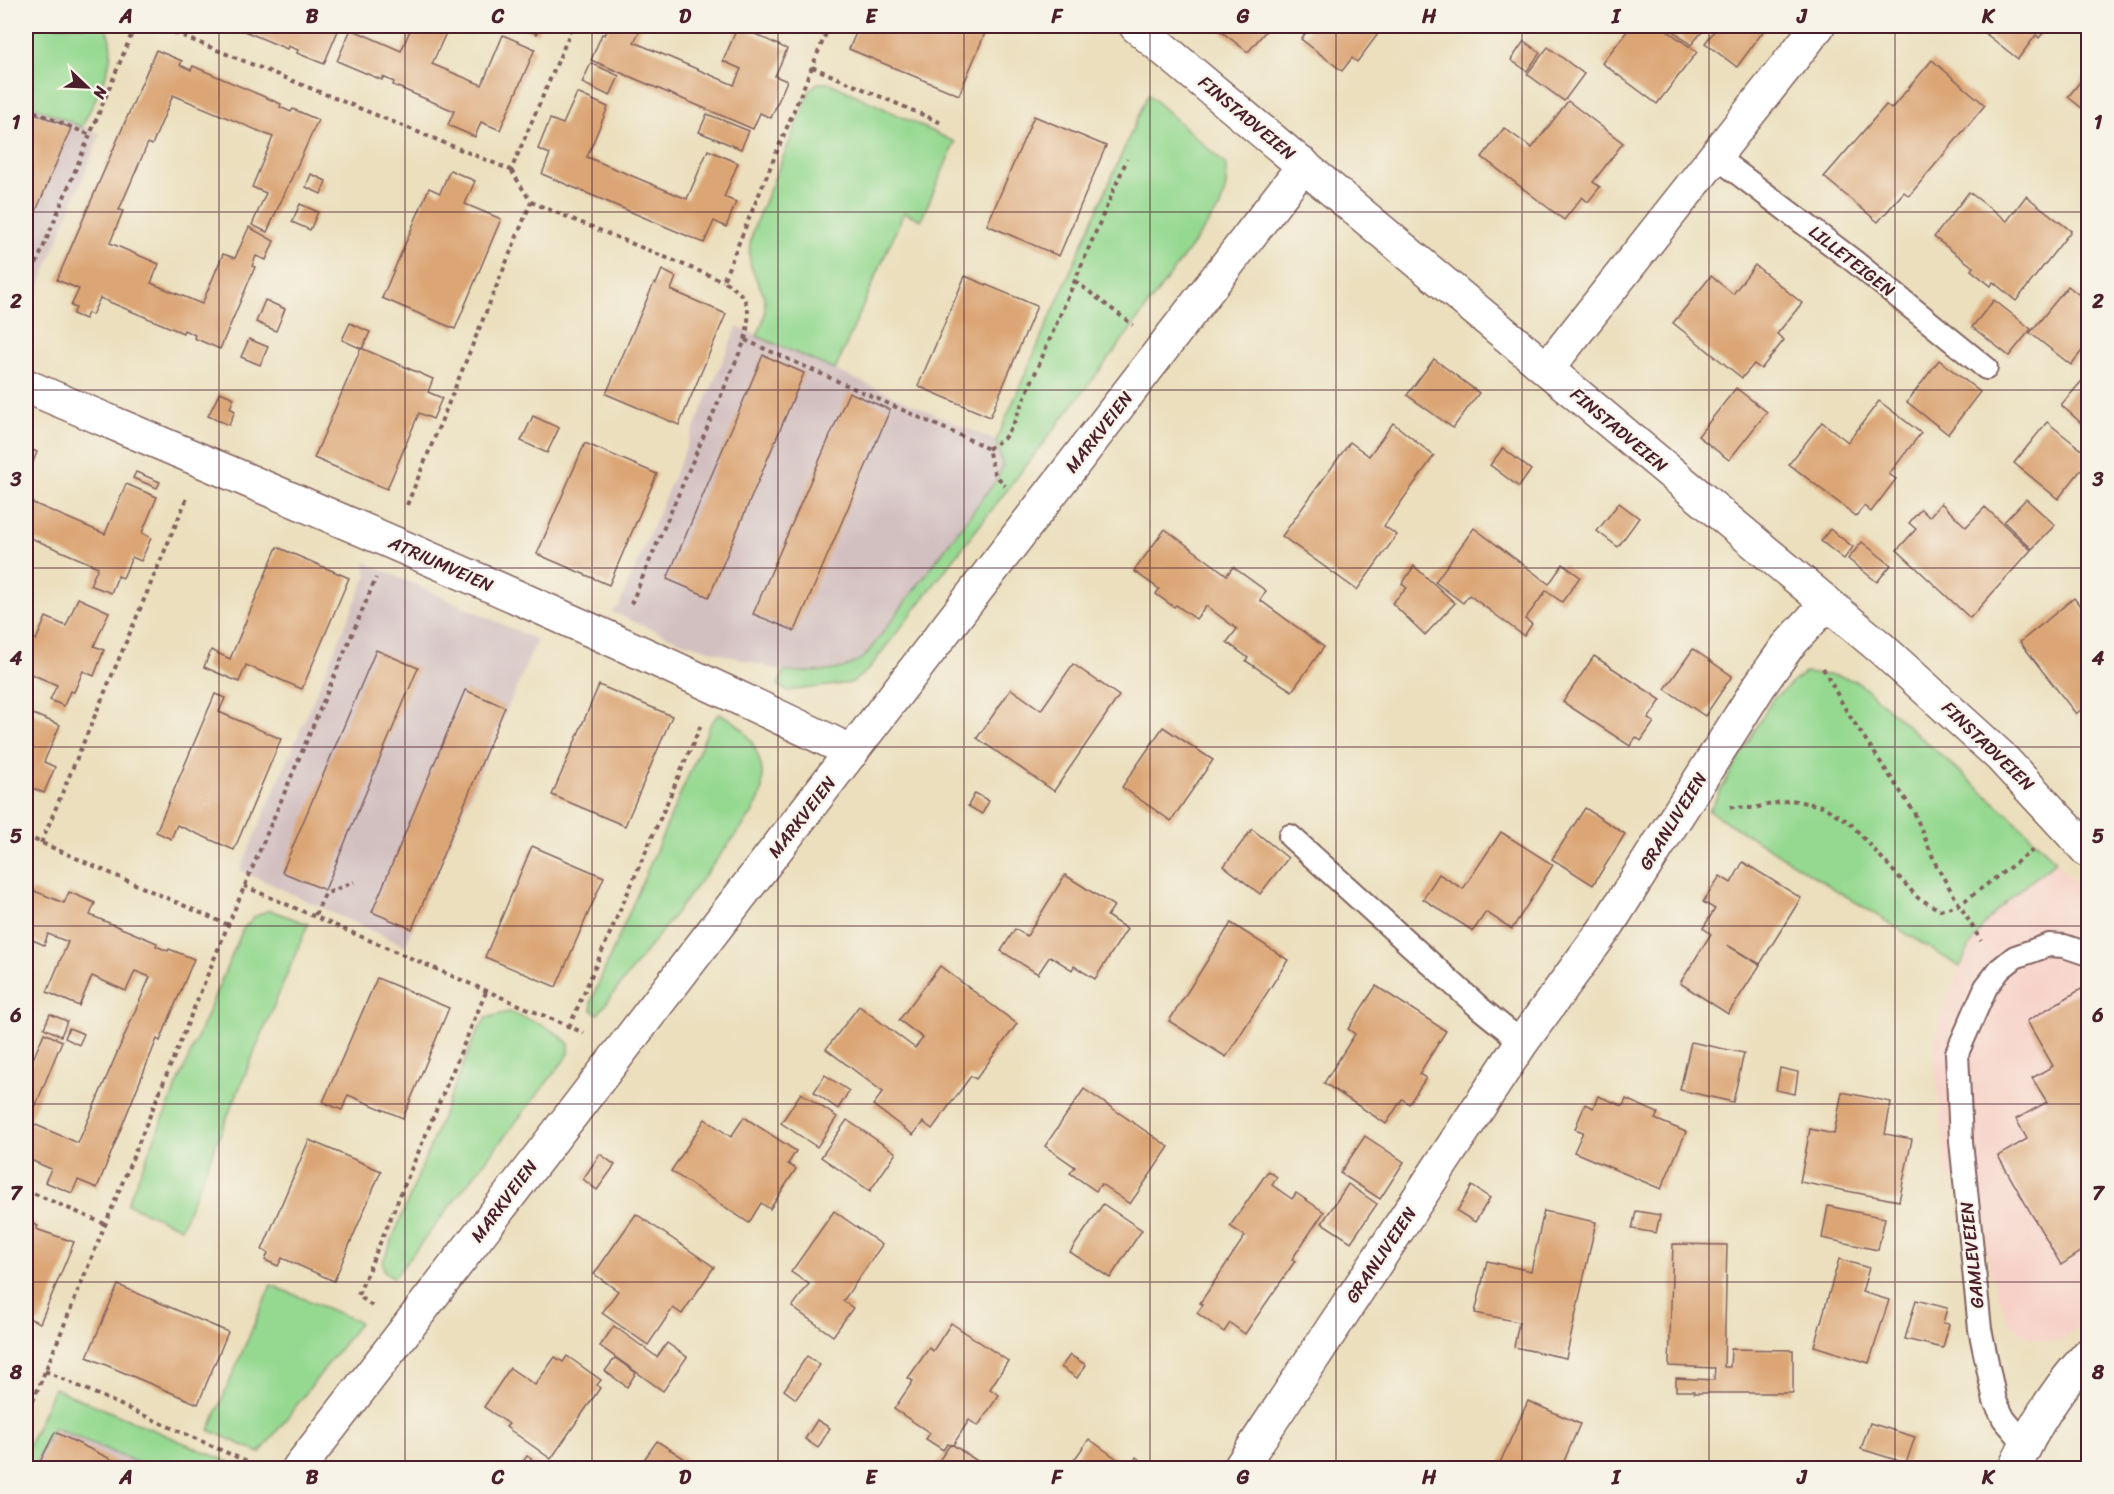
<svg xmlns="http://www.w3.org/2000/svg" width="2114" height="1494" viewBox="0 0 2114 1494" font-family="Sriracha,sans-serif">
<style>
.built{fill:#f7d1c8}
.industrial{fill:#d2bfc0}
.green{fill:#95d991;stroke:#707c5e;stroke-width:1.5}
.building{fill:#dba575}
.lines{fill:none;stroke-linecap:round;stroke-linejoin:round}
.lane-casing{stroke:#82625e;stroke-width:26}
.street-casing{stroke:#82625e;stroke-width:36}
.path{stroke:#82625e;stroke-width:4;stroke-dasharray:4.5 4.5;stroke-linecap:butt}
.lane{stroke:#fff;stroke-width:22}
.street{stroke:#fff;stroke-width:33}
.grid{fill:none;stroke:#4a1f2b;stroke-width:1.5;stroke-opacity:0.55}
.labels{text-anchor:middle;stroke-width:4.5;stroke-linejoin:round;paint-order:stroke}
.street-label{font-size:18px;fill:#4a1f2b;stroke:#f7f3e8}
.neatline{fill:none;stroke:#4a1f2b;stroke-width:2}
.grid-label{font-size:20px;text-anchor:middle;font-weight:bold;fill:#4a1f2b}
</style>
<rect width="100%" height="100%" fill="#f7f3e8"/>
<filter id="ink" filterUnits="userSpaceOnUse"><feTurbulence type="fractalNoise" baseFrequency=".0167" numOctaves="2"/><feDisplacementMap in="SourceGraphic" scale="12" xChannelSelector="R" yChannelSelector="G"/><feConvolveMatrix kernelMatrix="1 2 1 2 8 2 1 2 1" color-interpolation-filters="sRGB"/></filter>
<filter id="wash" filterUnits="userSpaceOnUse"><feTurbulence type="fractalNoise" baseFrequency=".008" numOctaves="4" result="noise"/><feDisplacementMap in="SourceGraphic" scale="24" xChannelSelector="R" yChannelSelector="G"/><feGaussianBlur stdDeviation="1.35" result="paint"/><feColorMatrix in="noise" values="0 0 0 0 0 0 0 0 0 0 0 0 0 0 0 0 0 1.4 0 .05"/><feComposite in="paint" operator="in"/></filter>
<g filter="url(#wash)">
<rect width="100%" height="100%" fill="#ebdfbd"/>
<polygon class="built" points="2056,861 2088,899 2088,1320 2056,1343 2029,1337 2008,1321 1990,1271 1976,1175 1947,1180 1934,1050 1941,1013 1968,948 1989,916"/>
<g class="industrial">
<polygon points="26,103 100,134 26,320"/>
<polygon points="737,327 996,441 1003,466 997,479 866,655 855,664 842,670 784,672 679,641 612,612 619,606"/>
<polygon points="365,562 537,640 405,946 240,870 367,575"/>
<polygon points="53,1427 150,1468 33,1468"/>
</g>
<g class="green">
<path d="M26 26H104C124 56 95 97 82 127L26 103Z"/>
<path d="M818 83H830L955 142 921 220 904 212 835 370 757 336C781 286 744 285 750 245 753 224 764 204 772 184 785 153 798 122 810 90Z"/>
<path d="M1148 94 1226 165V187L1220 207 1116 349 868 670 851 683 786 691 778 685 784 672C813 671 843 676 866 655L997 479 1003 466 996 441Z"/>
<path d="M1804 673 1839 676 1858 682 2011 817 2056 861C2014 896 1982 914 1960 967L1709 811 1772 700Z"/>
<path d="M719 714C751 725 769 766 760 798 758 803 754 809 751 815L598 1014 592 1010 591 1001 711 723Z"/>
<polygon points="269,910 308,924 181,1228 127,1204 243,929 254,917"/>
<path d="M509 1012C530 1020 553 1027 569 1044V1054L394 1278 384 1271 383 1262 475 1036 486 1018Z"/>
<polygon points="271,1285 360,1322 260,1453 209,1430"/>
<polygon points="54,1388 243,1468 150,1468 53,1427 33,1468 26,1468 26,1451"/>
</g>
<g id="blocks">
<g class="building">
<polygon points="244,26 340,26 324,64 297,53 298,50 288,46 287,49 242,30"/>
<polygon points="412,26 449,26 432,64 482,85 503,35 535,49 500,130 481,122 475,137 448,125 454,111 393,85 394,82 383,77 382,80 337,61 351,29 401,51"/>
<polygon points="517,26 541,26 537,34"/>
<polygon points="609,26 642,26 634,42 734,85 741,69 723,61 738,26 787,49 775,76 787,81 771,118 760,113 753,129 591,60 602,34 605,35"/>
<polygon points="776,26 803,26 799,35"/>
<polygon points="859,26 988,26 959,95 849,49"/>
<polygon points="1214,26 1270,26 1248,52"/>
<polygon points="1311,26 1384,26 1357,62 1352,58 1342,71 1301,39"/>
<polygon points="1631,26 1707,26 1691,45 1670,28 1668,31 1697,52 1657,104 1602,63"/>
<polygon points="1718,26 1761,26 1765,29 1737,67 1705,43"/>
<polygon points="1976,26 2049,26 2039,38 2036,35 2018,59"/>
<polygon points="1524,41 1540,53 1527,71 1511,60"/>
<polygon points="1548,47 1584,74 1564,101 1527,74"/>
<polygon points="156,50 182,61 180,65 191,70 193,66 281,104 280,107 291,112 293,109 318,120 267,232 252,225 266,193 252,187 273,137 173,95 152,145 148,143 119,210 123,211 110,243 159,264 151,283 202,304 223,254 235,258 249,227 274,241 266,260 256,256 252,266 255,267 220,349 194,338 195,335 184,330 183,333 100,298 92,315 88,313 85,319 73,314 76,308 71,306 79,289 57,280"/>
<polygon points="1932,60 1985,105 1909,196 1904,192 1878,222 1824,177 1886,105 1891,109"/>
<polygon points="591,63 619,76 610,96 582,83"/>
<polygon points="2088,72 2088,113 2068,97"/>
<polygon points="577,93 608,107 587,157 687,199 708,150 738,163 724,197 736,202 726,227 714,221 704,243 542,174 550,154 538,149 550,119 563,124"/>
<polygon points="1568,101 1623,143 1593,182 1600,187 1588,202 1582,197 1564,220 1482,157 1504,128 1532,148"/>
<polygon points="30,111 71,128 26,235 26,120"/>
<polygon points="707,114 749,131 741,149 699,132"/>
<polygon points="1034,116 1106,146 1059,256 987,225"/>
<polygon points="450,170 475,181 465,204 501,219 455,329 382,298 429,188 440,193"/>
<polygon points="311,174 326,181 321,194 306,187"/>
<polygon points="1969,192 2007,221 2026,196 2071,231 2016,301 1993,282 1991,286 1971,270 1973,267 1934,237"/>
<polygon points="300,204 318,212 310,230 292,222"/>
<polygon points="1755,265 1802,303 1777,334 1784,340 1761,369 1754,364 1742,378 1673,323 1711,276 1733,294"/>
<polygon points="662,270 676,277 671,290 726,314 679,425 606,394 654,283 656,284"/>
<polygon points="965,276 1037,306 990,417 918,386"/>
<polygon points="2068,286 2088,302 2088,343 2071,365 2030,333"/>
<polygon points="265,300 285,309 276,331 256,322"/>
<polygon points="1994,300 2031,329 2009,356 1972,327"/>
<polygon points="350,323 370,332 362,349 342,340"/>
<polygon points="249,339 268,347 260,365 241,357"/>
<polygon points="361,348 433,379 428,392 442,398 433,419 419,413 387,489 314,458"/>
<polygon points="763,355 804,373 709,597 667,579"/>
<polygon points="1434,359 1479,393 1453,428 1407,395"/>
<polygon points="1939,360 1980,392 1948,434 1907,402"/>
<polygon points="2088,374 2088,429 2061,405"/>
<polygon points="1736,388 1767,412 1729,460 1698,436"/>
<polygon points="220,392 234,398 230,408 235,411 229,425 208,416"/>
<polygon points="849,392 890,410 795,631 753,614"/>
<polygon points="1879,401 1921,433 1889,474 1896,479 1871,512 1864,506 1856,516 1789,464 1822,422 1848,442"/>
<polygon points="533,416 559,428 547,453 521,441"/>
<polygon points="2047,422 2088,455 2088,461 2058,499 2014,463"/>
<polygon points="1393,423 1434,456 1384,526 1397,535 1357,590 1282,536 1350,442 1369,456"/>
<polygon points="585,443 657,474 609,585 537,554"/>
<polygon points="26,447 37,452 26,480"/>
<polygon points="1503,448 1531,470 1519,487 1490,465"/>
<polygon points="136,472 160,482 157,488 133,478"/>
<polygon points="126,484 157,497 142,533 151,538 141,561 132,557 123,578 118,576 111,593 90,585 98,567 26,536 26,500 105,534"/>
<polygon points="2026,499 2055,525 2032,549 2004,522"/>
<polygon points="1619,503 1639,518 1618,547 1597,531"/>
<polygon points="1941,503 1966,527 1985,507 2031,550 1970,618 1897,550 1916,529 1909,523 1921,509 1929,517"/>
<polygon points="1474,528 1549,584 1563,564 1580,577 1562,602 1546,591 1525,619 1532,624 1524,636 1469,595 1463,603 1435,582"/>
<polygon points="1165,529 1227,575 1233,567 1266,591 1260,600 1324,647 1292,691 1246,661 1248,658 1227,642 1237,629 1206,606 1196,619 1176,605 1174,607 1156,594 1159,589 1134,571"/>
<polygon points="1830,529 1853,547 1844,559 1821,541"/>
<polygon points="1862,542 1891,565 1877,582 1848,559"/>
<polygon points="277,547 349,578 302,689 246,665 239,682 204,667 211,650 230,659"/>
<polygon points="1414,566 1455,603 1425,635 1392,603 1407,588 1402,584"/>
<polygon points="78,598 109,612 94,646 104,650 94,676 83,671 74,692 70,691 64,706 50,700 57,685 26,672 26,635 36,640 46,617 66,626"/>
<polygon points="2074,598 2088,616 2088,704 2076,714 2020,642"/>
<polygon points="1693,649 1732,676 1705,716 1665,689"/>
<polygon points="376,650 418,668 325,890 282,872"/>
<polygon points="1594,656 1661,700 1648,719 1654,722 1641,741 1636,737 1630,746 1563,702"/>
<polygon points="1073,664 1119,696 1054,791 977,738 1011,689 1041,710"/>
<polygon points="599,685 672,716 625,826 552,795"/>
<polygon points="465,690 505,707 412,929 372,912"/>
<polygon points="215,694 225,698 219,712 281,739 234,850 177,825 171,839 156,832"/>
<polygon points="28,712 60,725 44,762 55,767 44,793 32,788 26,804 26,718"/>
<polygon points="1163,727 1213,760 1171,821 1122,787"/>
<polygon points="975,793 989,801 982,814 968,806"/>
<polygon points="1585,808 1625,834 1593,885 1552,859"/>
<polygon points="1252,829 1288,858 1260,894 1224,866"/>
<polygon points="1501,832 1553,865 1512,929 1486,912 1473,931 1423,899 1439,874 1463,889"/>
<polygon points="532,846 604,877 556,987 485,957"/>
<polygon points="1743,862 1801,898 1760,964 1727,945 1760,965 1728,1014 1680,983 1711,934 1703,928 1715,909 1703,902 1720,876 1731,883"/>
<polygon points="1065,875 1114,906 1107,916 1127,929 1095,979 1074,966 1072,970 1050,956 1038,974 1001,951 1015,929 1027,936"/>
<polygon points="32,890 64,903 69,892 95,903 90,915 157,943 156,946 168,951 169,949 194,959 160,1041 157,1039 97,1188 78,1180 72,1193 45,1182 51,1169 26,1158 26,1061 31,1064 44,1033 62,1041 29,1122 78,1143 150,977 135,971 126,991 92,976 79,1006 47,992 68,942 48,934 44,945 26,937 26,906"/>
<polygon points="1231,923 1288,960 1226,1057 1169,1021"/>
<polygon points="940,966 1017,1024 976,1079 971,1076 932,1129 923,1122 913,1135 873,1105 883,1092 826,1049 859,1006 915,1048 923,1038 899,1020"/>
<polygon points="377,978 449,1008 403,1118 348,1095 342,1110 323,1102"/>
<polygon points="2088,985 2088,1247 2061,1265 1998,1156 2027,1139 2016,1119 2047,1102 2032,1078 2053,1066 2027,1021"/>
<polygon points="1376,986 1446,1031 1419,1074 1426,1078 1409,1104 1402,1099 1386,1124 1324,1083 1355,1034 1348,1029"/>
<polygon points="50,1014 67,1021 61,1036 44,1028"/>
<polygon points="69,1028 84,1034 79,1045 65,1038"/>
<polygon points="1691,1042 1744,1053 1733,1102 1680,1090"/>
<polygon points="1780,1068 1798,1072 1795,1094 1776,1090"/>
<polygon points="825,1075 849,1091 838,1109 814,1092"/>
<polygon points="1084,1089 1169,1147 1130,1204 1101,1184 1096,1191 1070,1173 1075,1167 1045,1146"/>
<polygon points="1842,1092 1891,1102 1885,1134 1912,1139 1899,1201 1800,1182 1810,1129 1834,1134"/>
<polygon points="801,1093 837,1117 817,1147 781,1123"/>
<polygon points="1598,1096 1623,1106 1626,1099 1658,1113 1655,1119 1686,1132 1661,1189 1574,1152 1583,1132 1575,1129 1585,1104 1593,1108"/>
<polygon points="744,1117 796,1151 788,1164 796,1169 770,1209 761,1203 749,1223 671,1171 705,1119 731,1137"/>
<polygon points="847,1120 896,1153 870,1191 821,1157"/>
<polygon points="1365,1136 1404,1162 1380,1199 1340,1173"/>
<polygon points="309,1140 381,1171 334,1281 282,1258 278,1266 265,1260 268,1253 262,1250"/>
<polygon points="600,1154 615,1165 597,1190 583,1179"/>
<polygon points="1268,1171 1277,1177 1272,1185 1292,1199 1296,1193 1324,1212 1292,1259 1295,1261 1245,1334 1230,1323 1224,1332 1197,1313 1203,1305 1200,1303 1245,1236 1230,1226"/>
<polygon points="1348,1184 1377,1204 1351,1242 1322,1223"/>
<polygon points="1472,1186 1490,1198 1475,1222 1457,1211"/>
<polygon points="1103,1204 1142,1230 1110,1278 1070,1252"/>
<polygon points="1828,1206 1885,1218 1878,1250 1822,1238"/>
<polygon points="834,1211 882,1245 843,1301 853,1308 833,1336 792,1307 809,1284 791,1272"/>
<polygon points="1544,1211 1596,1222 1566,1358 1514,1347 1519,1322 1475,1313 1487,1261 1531,1271"/>
<polygon points="1636,1211 1660,1215 1656,1233 1632,1229"/>
<polygon points="636,1214 714,1267 682,1314 673,1308 648,1345 602,1313 618,1291 594,1274"/>
<polygon points="26,1220 38,1226 36,1229 74,1242 40,1323 26,1317 26,1270 30,1260 26,1258"/>
<polygon points="1673,1244 1727,1245 1724,1367 1730,1367 1731,1349 1793,1350 1793,1393 1694,1393 1694,1391 1676,1391 1676,1378 1714,1380 1715,1368 1669,1366"/>
<polygon points="1839,1259 1869,1268 1862,1292 1889,1300 1869,1363 1814,1346"/>
<polygon points="118,1285 228,1332 198,1404 87,1357"/>
<polygon points="1916,1300 1947,1308 1943,1323 1949,1324 1943,1348 1905,1339"/>
<polygon points="951,1323 1008,1361 990,1389 999,1395 978,1426 969,1420 953,1445 947,1444 943,1450 926,1439 930,1433 894,1409 913,1381 908,1378 929,1348 933,1351"/>
<polygon points="614,1326 657,1357 667,1343 687,1357 663,1391 600,1346"/>
<polygon points="1070,1355 1086,1365 1077,1378 1061,1367"/>
<polygon points="567,1356 601,1380 597,1385 600,1388 551,1459 506,1427 509,1424 484,1407 510,1368 535,1385 555,1357 563,1362"/>
<polygon points="807,1356 820,1365 796,1399 784,1390"/>
<polygon points="615,1358 636,1373 627,1387 605,1371"/>
<polygon points="1528,1401 1580,1424 1561,1468 1498,1467"/>
<polygon points="817,1420 830,1428 818,1448 805,1439"/>
<polygon points="1870,1423 1915,1437 1906,1463 1861,1449"/>
<polygon points="55,1432 129,1468 37,1468"/>
<polygon points="1089,1439 1130,1468 1136,1457 1152,1468 1077,1468 1071,1464"/>
<polygon points="657,1441 699,1468 638,1468"/>
<polygon points="953,1445 982,1464 979,1468 934,1468 949,1446"/>
<polygon points="527,1456 545,1468 518,1468"/>
</g>
</g>
</g>
<g filter="url(#ink)">
<use href="#blocks" fill-opacity="0" stroke="#82625e" stroke-width="1.5"/>
<g class="lines">
<defs>
<g id="lane">
<polyline points="1715,156 1855,262 1986,368"/>
<polyline points="1290,836 1481,1009 1522,1042"/>
<polyline points="2025,1444 2004,1419 1995,1401 1980,1329 1961,1141 1957,1053 1986,987 2000,969 2015,957 2049,945 2064,946 2088,954"/>
</g>
<g id="street">
<polyline points="1136,26 1882,649 2000,756 2088,851"/>
<polyline points="1547,369 1818,26"/>
<path d="M26 386C303 504 581 620 852 752"/>
<polyline points="299,1468 1304,165"/>
<polyline points="1240,1468 1522,1042 1607,926 1760,685 1787,647 1827,603"/>
<path d="M2015 1468C2033 1426 2057 1389 2088 1355"/>
</g>
</defs>
<use href="#lane" class="lane-casing"/>
<use href="#street" class="street-casing"/>
<g class="path">
<polyline points="158,26 511,170 573,26"/>
<polyline points="812,67 944,124"/>
<polyline points="26,108 90,135"/>
<polyline points="531,202 723,281"/>
<polyline points="1075,281 1133,325"/>
<polyline points="26,289 135,26"/>
<polyline points="745,340 977,443 988,449 994,472 1005,486"/>
<polyline points="988,449 1004,438 1013,425 1127,159"/>
<polyline points="407,505 531,202 511,170"/>
<path d="M631 604 745 340C751 311 751 296 723 281L829 26"/>
<polyline points="1823,668 1847,712 1914,812 1937,867 1981,941"/>
<polyline points="1730,807 1753,808 1791,800 1822,806 1849,822 1918,898 1940,910 1959,905 2033,850"/>
<polyline points="26,836 228,925"/>
<polyline points="41,843 187,498"/>
<polyline points="244,886 584,1033"/>
<polyline points="315,915 325,894 354,882"/>
<polyline points="569,1027 701,725"/>
<polyline points="26,1190 107,1225"/>
<polyline points="372,1306 358,1295 486,992"/>
<polyline points="45,1371 261,1468"/>
<polyline points="26,1418 228,925 376,578"/>
</g>
<use href="#lane" class="lane"/>
<use href="#street" class="street"/>
</g>
</g>
<path class="grid" d="M219 26V1468M405 26V1468M592 26V1468M778 26V1468M964 26V1468M1150 26V1468M1336 26V1468M1522 26V1468M1709 26V1468M1895 26V1468M26 212H2088M26 390H2088M26 568H2088M26 747H2088M26 926H2088M26 1104H2088M26 1282H2088"/>
<g class="labels">
<g class="street-label">
<text transform="translate(1247 118) rotate(40)" y="6">FINSTADVEIEN</text>
<text transform="translate(1852 261) rotate(38)" y="6">LILLETEIGEN</text>
<text transform="translate(1619 430) rotate(40)" y="6">FINSTADVEIEN</text>
<text transform="translate(1099 432) rotate(-52)" y="6">MARKVEIEN</text>
<text transform="translate(441 564) rotate(24)" y="6">ATRIUMVEIEN</text>
<text transform="translate(1988 746) rotate(44)" y="6">FINSTADVEIEN</text>
<text transform="translate(802 817) rotate(-52)" y="6">MARKVEIEN</text>
<text transform="translate(1673 821) rotate(-58)" y="6">GRANLIVEIEN</text>
<text transform="translate(504 1201) rotate(-53)" y="6">MARKVEIEN</text>
<text transform="translate(1381 1255) rotate(-56)" y="6">GRANLIVEIEN</text>
<text transform="translate(1972 1255) rotate(-96)" y="6">GAMLEVEIEN</text>
</g>
</g>
<rect width="2114" height="1494" fill="none" stroke="#f7f3e8" stroke-width="66"/>
<g transform="translate(87 87) rotate(113)" stroke="#f7f3e8" stroke-width="4.5" paint-order="stroke">
<path d="M0-4.5L10 22L0 15L-10 22Z" fill="#4a1f2b"/>
<text y="-9" font-size="16" font-weight="bold" text-anchor="middle" fill="#4a1f2b">N</text>
</g>
<rect x="33" y="33" width="2048" height="1428" class="neatline"/>
<g class="grid-label">
<text x="126" y="23">A</text>
<text x="312" y="23">B</text>
<text x="498" y="23">C</text>
<text x="685" y="23">D</text>
<text x="871" y="23">E</text>
<text x="1057" y="23">F</text>
<text x="1243" y="23">G</text>
<text x="1429" y="23">H</text>
<text x="1616" y="23">I</text>
<text x="1802" y="23">J</text>
<text x="1988" y="23">K</text>
<text x="16" y="129">1</text>
<text x="2098" y="129">1</text>
<text x="16" y="308">2</text>
<text x="2098" y="308">2</text>
<text x="16" y="486">3</text>
<text x="2098" y="486">3</text>
<text x="16" y="665">4</text>
<text x="2098" y="665">4</text>
<text x="16" y="843">5</text>
<text x="2098" y="843">5</text>
<text x="16" y="1022">6</text>
<text x="2098" y="1022">6</text>
<text x="16" y="1200">7</text>
<text x="2098" y="1200">7</text>
<text x="16" y="1379">8</text>
<text x="2098" y="1379">8</text>
<text x="126" y="1484">A</text>
<text x="312" y="1484">B</text>
<text x="498" y="1484">C</text>
<text x="685" y="1484">D</text>
<text x="871" y="1484">E</text>
<text x="1057" y="1484">F</text>
<text x="1243" y="1484">G</text>
<text x="1429" y="1484">H</text>
<text x="1616" y="1484">I</text>
<text x="1802" y="1484">J</text>
<text x="1988" y="1484">K</text>
</g>
</svg>
